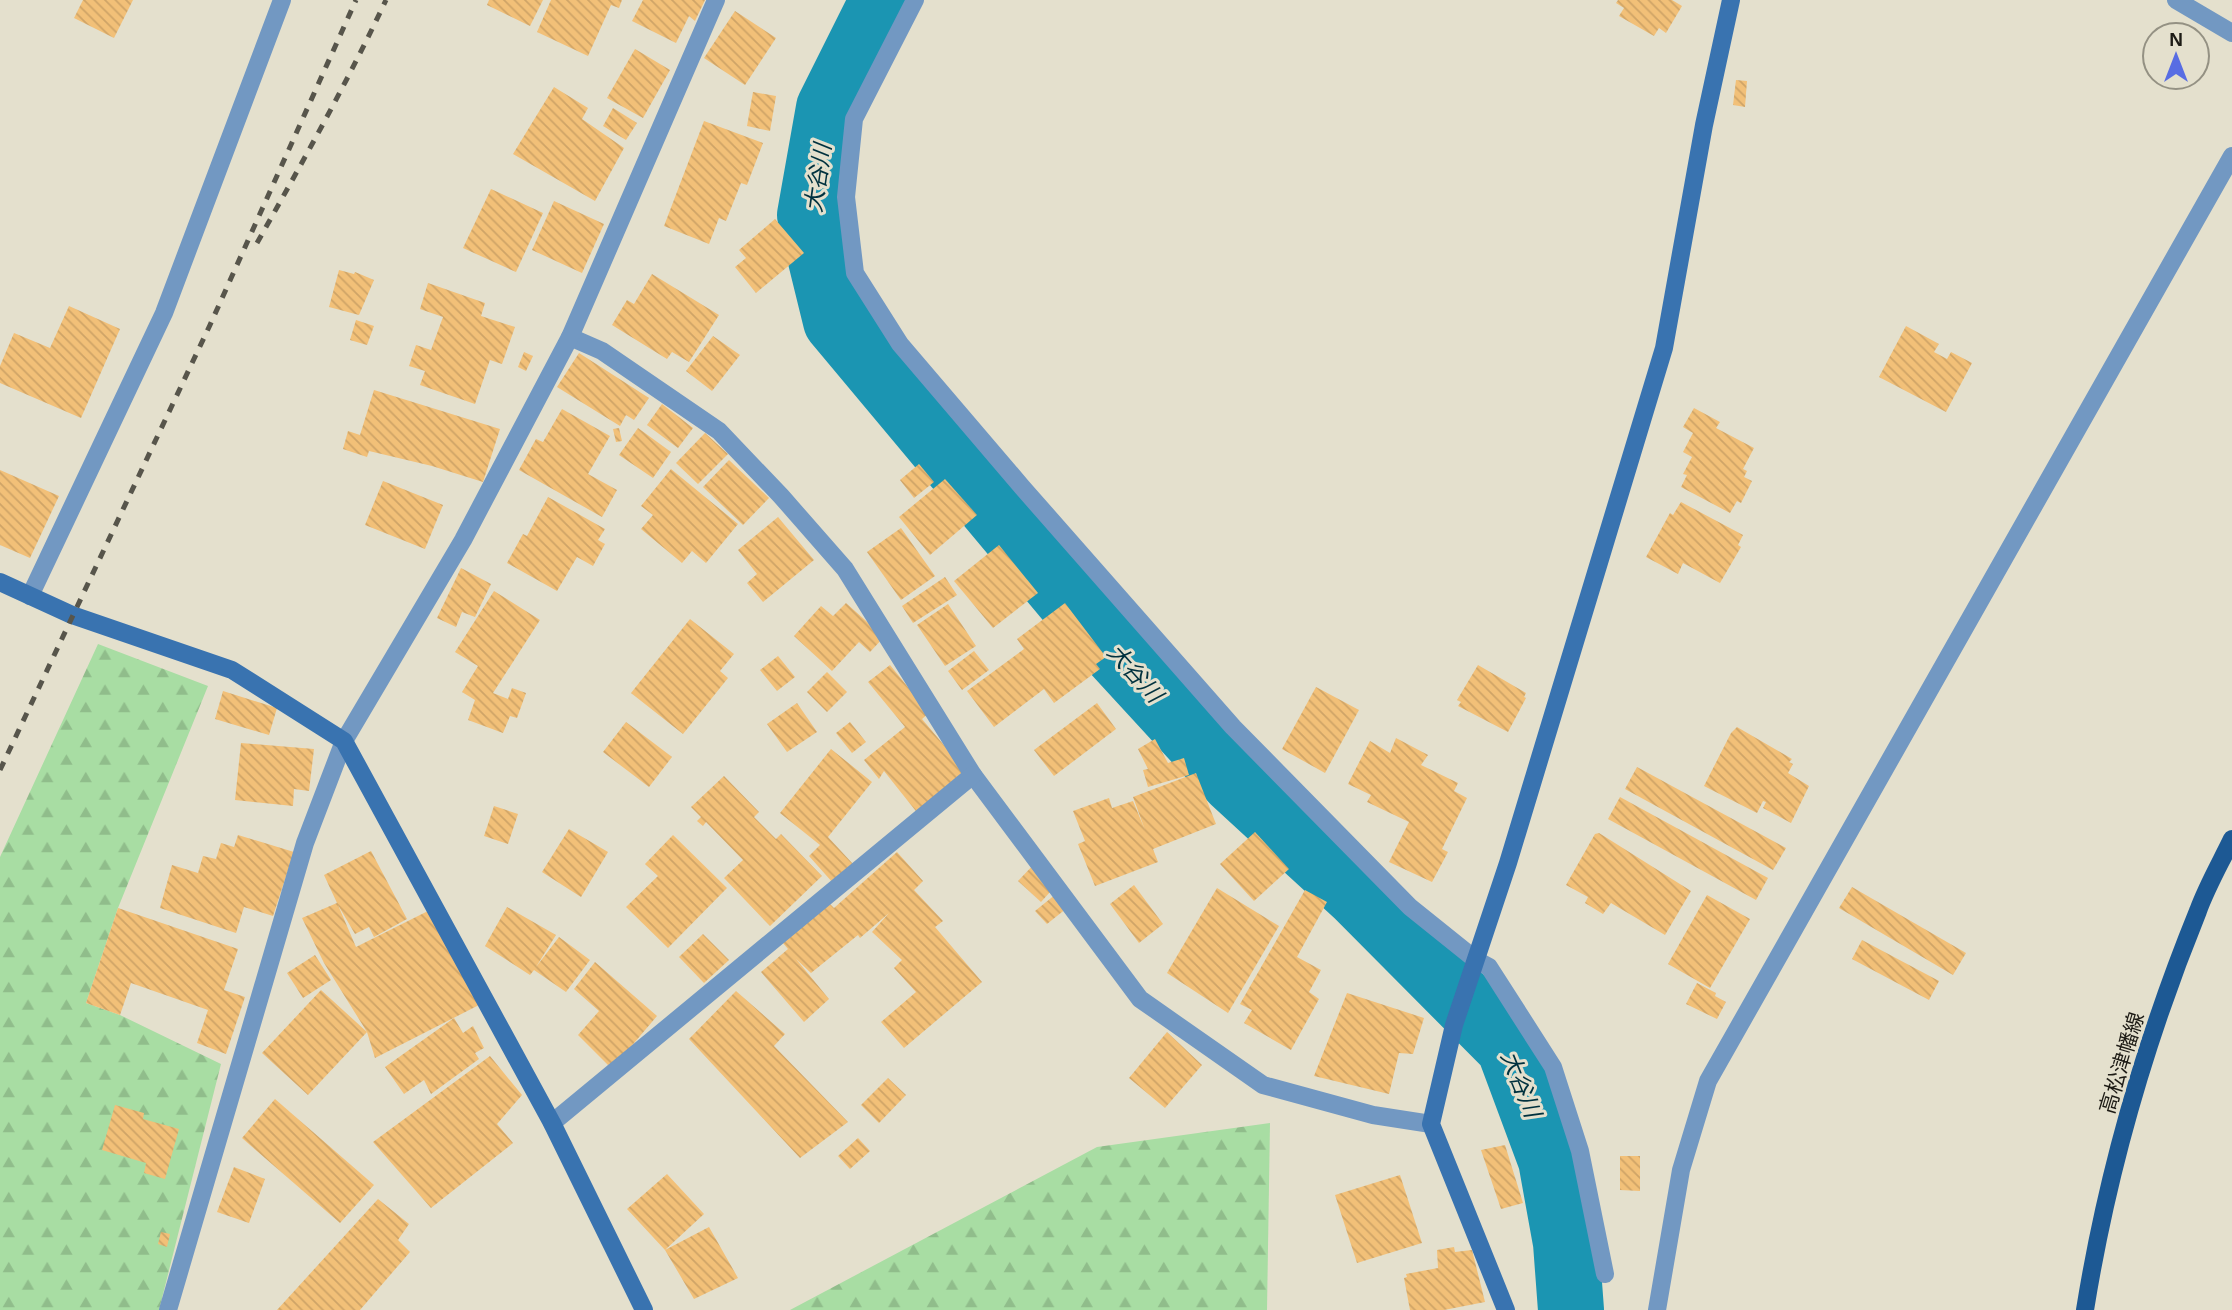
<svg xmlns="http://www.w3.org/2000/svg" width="2232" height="1310" viewBox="0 0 2232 1310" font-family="Helvetica,'Noto Sans JP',sans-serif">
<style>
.forest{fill:url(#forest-firs)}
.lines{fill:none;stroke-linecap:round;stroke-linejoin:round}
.river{stroke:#1b95b2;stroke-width:66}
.building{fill:url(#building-back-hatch)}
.street{stroke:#7298c2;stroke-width:18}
.secondary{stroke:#3973b0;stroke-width:18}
.primary{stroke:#1d5994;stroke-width:18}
.rail{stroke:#57554b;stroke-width:5;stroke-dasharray:9 9;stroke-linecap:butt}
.labels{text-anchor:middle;stroke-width:6;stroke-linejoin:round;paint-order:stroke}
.street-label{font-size:21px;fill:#1d1b15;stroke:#e4e0cd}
.water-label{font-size:23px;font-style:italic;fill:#00313e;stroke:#e4e0cd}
</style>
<defs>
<pattern id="forest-firs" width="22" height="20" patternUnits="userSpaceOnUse" patternTransform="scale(1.75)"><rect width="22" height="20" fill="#a8dda3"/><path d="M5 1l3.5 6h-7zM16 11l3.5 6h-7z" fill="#90bd8b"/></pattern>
<pattern id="building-back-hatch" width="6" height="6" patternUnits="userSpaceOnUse" patternTransform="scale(1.75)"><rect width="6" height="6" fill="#f2c078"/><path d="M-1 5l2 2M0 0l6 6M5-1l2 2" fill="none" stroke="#cfa467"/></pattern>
</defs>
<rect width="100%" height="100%" fill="#e4e0cd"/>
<g class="forest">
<polygon points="98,644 208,686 118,908 86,1003 120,1015 221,1064 159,1310 0,1310 0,857"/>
<polygon points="1270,1123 1267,1310 790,1310 1097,1147"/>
</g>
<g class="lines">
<polyline class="river" points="883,0 829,108 810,215 836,321 1085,619 1234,781 1358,895 1509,1047 1551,1160 1566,1243 1571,1310"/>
</g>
<g class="building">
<polygon points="83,0 133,0 114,38 74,18"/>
<polygon points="489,0 543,0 530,26 487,5"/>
<polygon points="551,0 622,0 619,8 611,5 588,56 537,32"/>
<polygon points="643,0 705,0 695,21 689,16 676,43 632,21"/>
<polygon points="1618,0 1672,0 1682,6 1666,33 1659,28 1654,36 1619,16 1624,8 1616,3"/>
<polygon points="735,11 776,38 745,85 704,58"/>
<polygon points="635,49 670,70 643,118 607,98"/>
<polygon points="1736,80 1747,81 1745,107 1733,105"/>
<polygon points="554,87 588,108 582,119 624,148 595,201 513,154"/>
<polygon points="753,92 776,96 770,131 747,126"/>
<polygon points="613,108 637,123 626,140 603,126"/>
<polygon points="704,121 763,143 747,185 741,183 726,221 719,218 709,244 664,226"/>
<polygon points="491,189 543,213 516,272 463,248"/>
<polygon points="554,201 604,224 582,273 532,250"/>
<polygon points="775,219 804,253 756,293 735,267 746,258 739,250"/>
<polygon points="339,270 354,274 355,272 374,280 359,315 329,307"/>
<polygon points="652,274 719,315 689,362 672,352 667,359 612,325 627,300 634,304"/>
<polygon points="428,283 485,303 481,316 515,327 502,364 490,360 475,404 420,385 425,371 409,366 416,345 431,350 443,317 420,309"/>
<polygon points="69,306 120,329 81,418 0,383 0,366 14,333 50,348"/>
<polygon points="356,320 374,326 367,345 350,340"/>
<polygon points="1906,326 1939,344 1934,352 1947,359 1951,352 1972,363 1946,412 1879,377"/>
<polygon points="713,336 740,355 712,391 686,371"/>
<polygon points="524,352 533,356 526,371 518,367"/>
<polygon points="579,353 649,398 634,420 626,415 620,426 557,387"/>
<polygon points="374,390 500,429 483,482 432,466 369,451 367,457 343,449 348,431 360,435"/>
<polygon points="662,404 693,428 678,448 647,425"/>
<polygon points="1694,408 1720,422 1716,428 1754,448 1743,469 1747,471 1744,477 1752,481 1741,503 1737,501 1730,513 1681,487 1687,475 1683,474 1692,457 1683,452 1693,433 1683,427"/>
<polygon points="562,409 610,436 588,474 617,490 602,517 519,470 536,439 543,442"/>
<polygon points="619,428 622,441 616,442 613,429"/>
<polygon points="638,428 671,452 653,478 619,455"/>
<polygon points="705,433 728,454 698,484 676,463"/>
<polygon points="729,460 769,498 743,525 703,487"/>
<polygon points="919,464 934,482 914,498 900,480"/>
<polygon points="671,469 738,524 706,563 692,551 682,563 641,529 653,515 641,506"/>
<polygon points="0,470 59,496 30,558 0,545"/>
<polygon points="945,479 977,515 930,555 899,517"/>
<polygon points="383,481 443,505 425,549 365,525"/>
<polygon points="548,497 605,529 598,540 605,544 593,566 577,557 557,591 507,563 523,534 527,536"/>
<polygon points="1681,502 1743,535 1738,545 1741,547 1720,583 1683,563 1678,574 1646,557 1670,513 1673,515"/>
<polygon points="778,517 814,560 763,602 747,583 757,574 738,550"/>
<polygon points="901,528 935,576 901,600 867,552"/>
<polygon points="999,545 1038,593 993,628 954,581"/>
<polygon points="461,568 491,584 475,617 462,612 456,627 437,618"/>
<polygon points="945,577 957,595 913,623 902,606"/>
<polygon points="494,591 540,620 493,693 508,699 512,688 526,693 517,718 510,716 503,733 468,720 475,700 462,692 478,666 455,652"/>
<polygon points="846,603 884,637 870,652 859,642 832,671 794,636 821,606 833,616"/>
<polygon points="1065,603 1106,657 1096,664 1100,669 1054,703 1044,689 994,727 967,691 1024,649 1017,639"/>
<polygon points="948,604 976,646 945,666 917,625"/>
<polygon points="690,619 734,654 720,671 728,678 683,734 631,693"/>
<polygon points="974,651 989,670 962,690 948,671"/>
<polygon points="778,656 795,677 777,691 760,670"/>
<polygon points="890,665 929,713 922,719 969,775 919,815 884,771 879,779 864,760 905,727 868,682"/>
<polygon points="1478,665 1526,693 1524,697 1526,698 1508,732 1458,706 1461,702 1457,700"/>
<polygon points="827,672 847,692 827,712 807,692"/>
<polygon points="1316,687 1359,710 1325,773 1282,749"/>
<polygon points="223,691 277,708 269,735 215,719"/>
<polygon points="797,703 817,732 787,752 767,724"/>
<polygon points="1097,703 1116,729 1054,776 1034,750"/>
<polygon points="626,722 672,757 649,787 603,752"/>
<polygon points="850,722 866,742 852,753 836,733"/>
<polygon points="1737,727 1792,759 1789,762 1793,764 1788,773 1809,786 1791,823 1763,808 1766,802 1763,801 1757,813 1704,786 1731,733"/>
<polygon points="1396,738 1428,755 1421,765 1458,783 1454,791 1467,798 1442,849 1448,852 1432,882 1389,862 1409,822 1367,802 1371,795 1348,784 1370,741 1390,753"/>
<polygon points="1155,739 1168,763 1184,758 1189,775 1148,787 1143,770 1148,769 1138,749"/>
<polygon points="241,743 314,749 309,791 294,789 293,806 235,800"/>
<polygon points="831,749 872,782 828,837 853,864 833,883 809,856 820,845 780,813"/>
<polygon points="1637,767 1786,848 1773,870 1625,789"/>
<polygon points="1196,773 1216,824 1153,849 1158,862 1095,886 1078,844 1085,841 1073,811 1109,798 1112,808 1133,801 1145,830 1133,797"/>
<polygon points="724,776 759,812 754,817 776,839 781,834 822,876 770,926 724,878 743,860 706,822 703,826 697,821 701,817 691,807"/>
<polygon points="1620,797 1768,878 1756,900 1608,819"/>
<polygon points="494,806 518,814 508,844 484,836"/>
<polygon points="569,829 608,852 581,897 542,872"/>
<polygon points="1255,832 1289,869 1254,901 1220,864"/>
<polygon points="1599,833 1691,891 1665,935 1611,903 1603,914 1585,903 1588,897 1566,885 1595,834"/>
<polygon points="238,835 294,852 273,916 244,907 236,933 160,908 172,865 198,873 203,856 216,859 221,843 234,847"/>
<polygon points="673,835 727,888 668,948 626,907 658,876 645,864"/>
<polygon points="371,851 407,919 374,937 369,927 355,934 338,905 356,947 430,910 479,1005 375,1058 367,1032 308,1095 262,1053 321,990 367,1032 324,963 302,918 337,903 324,875"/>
<polygon points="897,852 923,881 914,890 943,921 935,927 982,982 904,1048 881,1022 916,992 894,968 902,960 872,932 889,913 860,938 858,935 811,973 796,959 829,999 804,1022 761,972 788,949 782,942 830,904 834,908"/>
<polygon points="1038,860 1060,881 1041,902 1018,881"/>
<polygon points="1134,885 1163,924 1139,943 1110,904"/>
<polygon points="1852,887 1966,953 1953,975 1839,908"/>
<polygon points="1217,888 1279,926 1228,1013 1167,973"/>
<polygon points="1305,890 1327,902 1297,957 1321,970 1309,992 1319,999 1291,1050 1244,1023 1252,1010 1240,1004"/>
<polygon points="1056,894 1067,908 1047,924 1035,911"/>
<polygon points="1707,895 1750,919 1710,988 1668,964"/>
<polygon points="507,907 556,935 536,967 559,937 590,960 566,992 534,970 530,975 485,946"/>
<polygon points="118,908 238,949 224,990 245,997 226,1054 197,1043 208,1010 131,983 120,1015 86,1003"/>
<polygon points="703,934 729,960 704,983 679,957"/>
<polygon points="1862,940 1939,981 1929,1000 1852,959"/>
<polygon points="315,955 331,980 303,998 287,973"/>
<polygon points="595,962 657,1016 612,1069 578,1035 599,1011 574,989"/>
<polygon points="1697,983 1716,993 1715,996 1726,1002 1717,1019 1686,1004"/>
<polygon points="736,991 785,1034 774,1046 848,1122 800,1158 689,1039"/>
<polygon points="1347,993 1424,1018 1413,1054 1399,1053 1389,1094 1314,1076"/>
<polygon points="454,1018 463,1033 473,1026 484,1048 475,1053 479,1059 431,1094 424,1080 404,1094 385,1067"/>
<polygon points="1167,1032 1202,1065 1165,1108 1129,1078"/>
<polygon points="490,1056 522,1095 497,1124 513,1143 431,1208 373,1142"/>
<polygon points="888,1078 906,1095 879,1123 861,1105"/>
<polygon points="275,1099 374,1185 340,1223 242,1138"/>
<polygon points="115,1105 144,1113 143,1119 179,1129 165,1179 144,1173 146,1163 102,1150"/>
<polygon points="858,1138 870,1151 850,1169 838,1156"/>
<polygon points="1505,1145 1523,1203 1501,1209 1481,1150"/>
<polygon points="1620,1156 1640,1156 1640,1191 1620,1190"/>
<polygon points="234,1167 265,1179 249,1223 217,1212"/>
<polygon points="667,1174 704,1214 665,1250 709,1227 738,1278 694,1299 665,1250 627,1209"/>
<polygon points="1400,1175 1422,1243 1357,1263 1335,1195"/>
<polygon points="378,1199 409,1224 398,1240 410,1252 360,1310 277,1310"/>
<polygon points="161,1232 170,1234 167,1247 158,1244"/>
<polygon points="1454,1247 1455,1252 1472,1250 1485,1302 1444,1310 1410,1310 1404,1278 1407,1277 1406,1274 1438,1268 1437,1250"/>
</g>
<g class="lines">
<g class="street">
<polyline points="915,0 854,119 846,197 855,273 900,344 1022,487 1233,727 1410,907 1476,960 1489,967 1553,1067 1580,1151 1605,1274"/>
<polyline points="2176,0 2232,33"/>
<polyline points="570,337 602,351 719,431 781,496 845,569 973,775 1140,999 1263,1085 1373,1115 1431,1124"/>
<polyline points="30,596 164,313 282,0"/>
<polyline points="552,1123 973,775"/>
<polyline points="168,1310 305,843 344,741 463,540 570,337 716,0"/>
<polyline points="1657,1310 1681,1170 1708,1081 2232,156"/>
</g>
<g class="secondary">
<polyline points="0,582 72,615 232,670 344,741 552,1123 644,1310"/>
<polyline points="1506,1310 1431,1124 1454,1025 1508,863 1664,348 1704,125 1731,0"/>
</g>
<path class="primary" d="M2085 1310C2107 1173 2146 1039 2198 911 2207 886 2221 862 2232 839"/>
<g class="rail">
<path d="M257 243C302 163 347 83 386 0"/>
<polyline points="0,770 210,325 356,0"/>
</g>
</g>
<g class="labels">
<g class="street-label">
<text transform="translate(2122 1063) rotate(-73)" y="7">高松津幡線</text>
</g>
<g class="water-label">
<text transform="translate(818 178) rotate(-82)" y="8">大谷川</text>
<text transform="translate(1135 673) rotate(48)" y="8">大谷川</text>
<text transform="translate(1521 1084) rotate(68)" y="8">大谷川</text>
</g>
</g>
<g transform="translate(2176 56)"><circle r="33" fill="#e4e0cd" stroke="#949183" stroke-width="2"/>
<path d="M0-5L12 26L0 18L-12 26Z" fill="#586de3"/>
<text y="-10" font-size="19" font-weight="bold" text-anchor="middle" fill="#1d1b15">N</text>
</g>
</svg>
